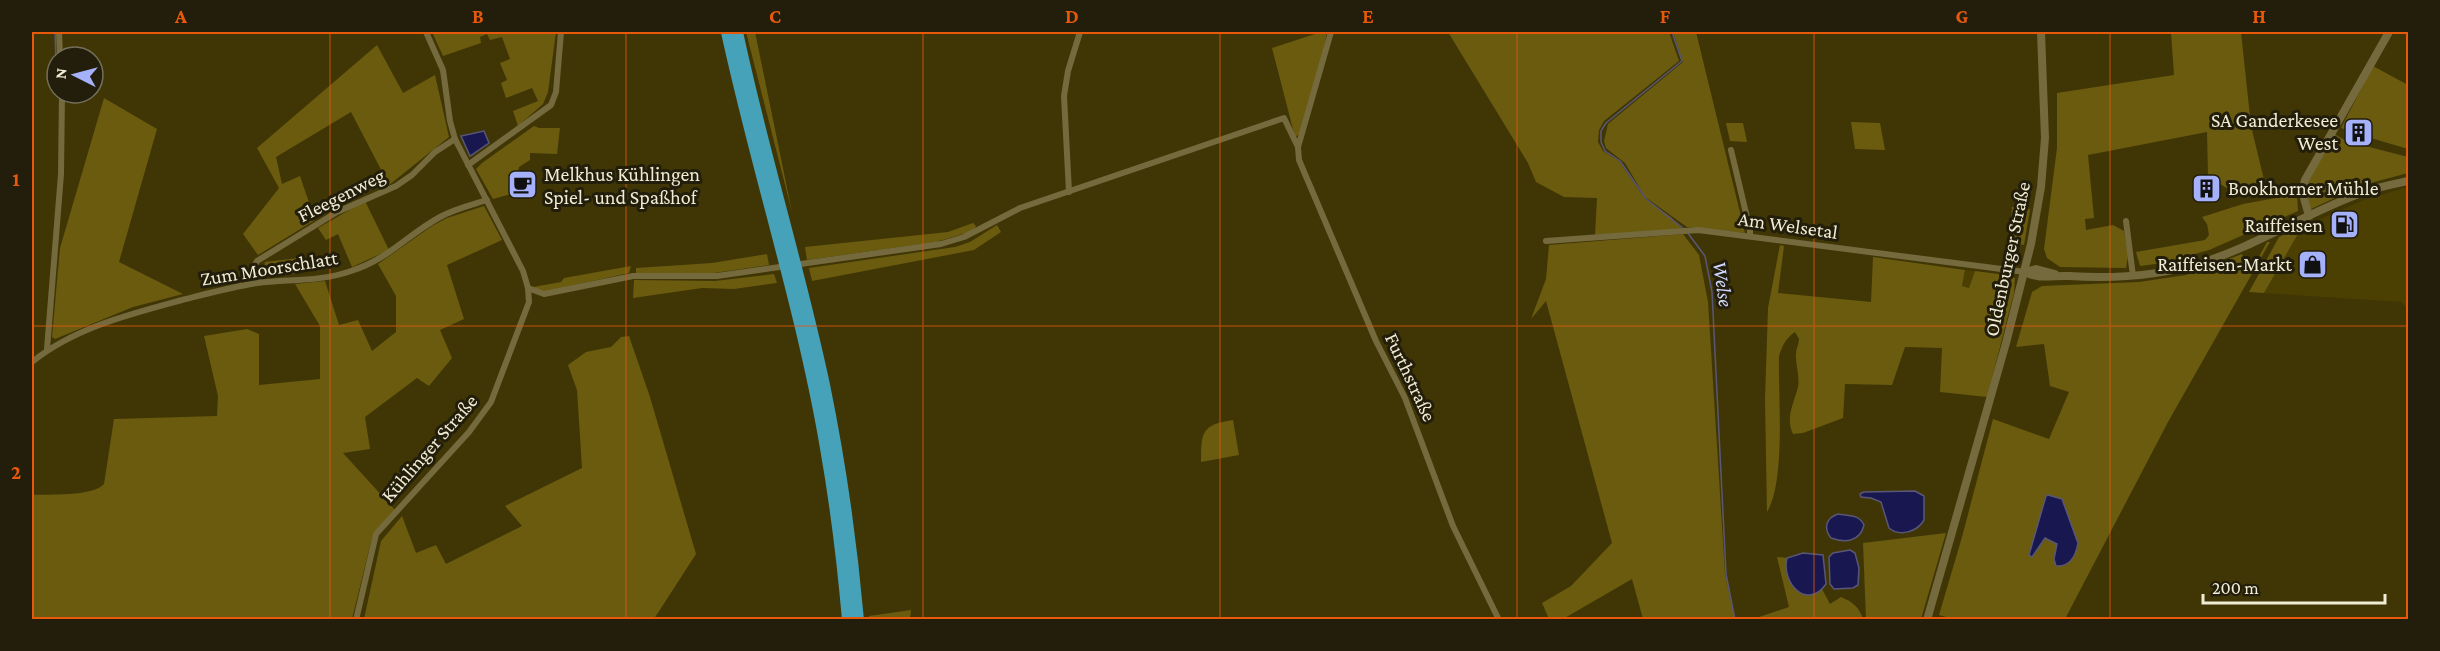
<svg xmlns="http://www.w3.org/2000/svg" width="2440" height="651" viewBox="0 0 2440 651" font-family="'Crimson Pro',serif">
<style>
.built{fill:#4b3f02}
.green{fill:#6a5b0f;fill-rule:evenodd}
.water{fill:#181750;stroke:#595778;stroke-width:1.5}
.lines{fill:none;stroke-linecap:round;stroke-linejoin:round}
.stream{stroke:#595778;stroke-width:1.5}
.minor{stroke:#746a3d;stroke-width:6}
.tertiary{stroke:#746a3d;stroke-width:8}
.motorway{stroke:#46a2b9;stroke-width:12}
.grid{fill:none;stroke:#e8590c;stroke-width:1.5;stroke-opacity:0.55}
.labels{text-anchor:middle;stroke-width:6;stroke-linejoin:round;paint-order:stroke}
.poi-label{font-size:20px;fill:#f1ecd4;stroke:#221e0b;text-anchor:end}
.street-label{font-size:20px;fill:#f1ecd4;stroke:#221e0b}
.water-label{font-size:21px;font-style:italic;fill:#d1d8fd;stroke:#221e0b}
.neatline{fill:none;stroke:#e8590c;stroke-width:2}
.grid-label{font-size:20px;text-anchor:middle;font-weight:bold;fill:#e8590c}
</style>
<rect width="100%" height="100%" fill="#403605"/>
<g class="built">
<polygon points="2408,187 2408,308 2401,302 2264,293 2302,227 2364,200"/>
<polygon points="1965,270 1975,271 1970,288 1962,287"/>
</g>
<g class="green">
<polygon points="432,32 556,32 548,92 543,104 518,126 513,111 538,101 532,88 506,98 501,83 507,80 500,63 510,59 502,37 490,40 487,34 480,37 481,43 443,56"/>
<polygon points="746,32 755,32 792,212"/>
<polygon points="1321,32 1327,32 1320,67 1300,134 1295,137 1272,48"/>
<polygon points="1448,32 1669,32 1679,61 1604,121 1599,130 1598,142 1603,151 1619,161 1645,199 1671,217 1683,230 1595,235 1597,198 1564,197 1536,182 1528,163"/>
<polygon points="1673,32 1696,32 1745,233 1687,227 1645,197 1625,163 1606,148 1604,141 1608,124 1683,62"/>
<polygon points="2171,32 2241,32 2251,126 2266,188 2237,194 2208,177 2207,132 2088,155 2094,218 2085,219 2086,230 2113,225 2124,231 2128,256 2126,268 2060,267 2047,258 2044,249 2057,148 2057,93 2174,75"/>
<polygon points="377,45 403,93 435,75 449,137 389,185 351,112 276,157 282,184 300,176 315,220 258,255 243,234 279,188 257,148"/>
<polygon points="2373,66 2408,85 2408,149 2371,138 2372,131 2356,126 2352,132 2341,128"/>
<polygon points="104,98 157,129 119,262 183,294 133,307 55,339 52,337 60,248"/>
<polygon points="1851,122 1880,123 1885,150 1855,149"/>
<polygon points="1726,123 1743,123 1747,142 1730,141"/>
<polygon points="534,126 539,128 560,128 557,154 530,153 530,160 519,167 514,193 493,199 476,169 482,163"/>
<polygon points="2333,133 2346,141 2408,157 2408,173 2363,185 2311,209 2304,188"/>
<polygon points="2297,194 2298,211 2209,250 2163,263 2140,266 2136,252 2205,240 2209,235 2207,224 2202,217 2243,204"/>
<polygon points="365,201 389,250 352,267 338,234 326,240 318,228"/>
<path d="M484 206 502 240 447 265 464 319 440 330 452 358 429 386 417 378 365 417 370 449 343 453 395 510 372 538 352 619 32 620V495C49 494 92 497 104 484L114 419 217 416 218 396 204 336 247 329 259 334V385L320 379V326L295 284 325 281 339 325 358 320 372 351 396 332V296L378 264 432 226 447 218Z"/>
<polygon points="2012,207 2030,209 2024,245 2010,243"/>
<polygon points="973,223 976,226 973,231 936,242 807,260 805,247 948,232"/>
<polygon points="997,225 1001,232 974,250 812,281 809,268 955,247 970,242"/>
<polygon points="2302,227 2264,293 2249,292 2279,237"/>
<polygon points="1683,234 1699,255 1708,302 1725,574 1735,619 1643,619 1632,579 1563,619 1549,619 1542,603 1571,586 1612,543 1546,301 1531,319 1546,279 1549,245"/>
<path d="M2267 242H2270L2168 422 2065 619 1956 620 1939 615 1962 537 1993 419 2049 439 2069 392 2050 386 2044 344 2016 347 2032 292 2042 286 2139 282 2186 275 2242 254 2250 273ZM2064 505 2078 543 2054 559 2057 544 2046 538 2032 557 2040 521Z"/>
<path d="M1780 245 1784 246 1778 293 1871 302 1873 257 1965 270 1962 286 1969 288 1975 271 2006 275 2015 278 2014 293 1987 397 1940 392 1942 348 1905 347 1892 385 1845 384 1843 418 1803 433 1793 434C1785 418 1794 403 1798 387 1800 375 1795 364 1796 353 1796 349 1799 344 1799 339L1795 332C1786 338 1782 346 1779 356 1778 395 1786 481 1767 512L1765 399 1768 308Z"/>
<polygon points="767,254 769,265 714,273 636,275 636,268 712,263"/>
<polygon points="299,258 298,272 294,274 266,277 263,273 265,262"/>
<polygon points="631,266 629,273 543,292 533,287 561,282 564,278"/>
<polygon points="774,274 777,283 734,289 702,288 633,298 634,280 715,281"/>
<polygon points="629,336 650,397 696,554 654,619 364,619 381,541 402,516 416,553 436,545 446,564 522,526 505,506 582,468 577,390 568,365 586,352 611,347 621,337"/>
<path d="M1233 420 1239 455 1201 462C1201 431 1202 425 1233 420Z"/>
<polygon points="1946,533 1921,619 1866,619 1863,543"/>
<path d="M1777 557 1787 558 1786 563 1808 595 1822 589 1830 604 1841 597C1853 602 1859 607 1863 619L1750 620 1789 607Z"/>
<polygon points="911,610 910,619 869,619 869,616"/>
</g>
<g class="water">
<polygon points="484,131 489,143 470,156 461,136"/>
<path d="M1915 491 1924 496V520C1917 532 1900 537 1889 528L1881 502 1871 498 1861 497 1860 494 1864 492Z"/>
<path d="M2048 495 2062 499 2078 543C2076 555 2070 567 2056 566L2054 559 2057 544 2045 538 2032 557 2029 555 2046 496Z"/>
<path d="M1838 514C1849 516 1859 514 1864 525 1860 542 1845 543 1831 538 1823 528 1826 518 1838 514Z"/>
<polygon points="1850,550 1855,553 1859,568 1858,585 1853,588 1834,589 1830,584 1829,557 1833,553"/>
<path d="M1803 553 1823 555 1826 584C1807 611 1781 583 1787 558Z"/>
</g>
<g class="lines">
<g class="stream">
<polyline points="55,32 57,92"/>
<polyline points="1672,32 1682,61 1606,123 1601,131 1601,142 1605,151 1620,161 1646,199 1684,229"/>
<polyline points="1687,232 1705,256 1712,292 1726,574 1735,620"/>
</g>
<g class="minor">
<polyline points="59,32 60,57"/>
<polyline points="1331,32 1298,147 1299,160 1376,341 1405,398 1453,526 1499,620"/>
<polyline points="1731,150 1750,230 1750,236"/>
<polyline points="468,165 551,105 556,92 561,32"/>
<polyline points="1069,192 1064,96 1068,71 1080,32"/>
<polyline points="2126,221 2133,276"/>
<polyline points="1546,241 1698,230 2025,272"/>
<polyline points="257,283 254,267 257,261 337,212 396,186 412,175 435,152 455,139"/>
<polyline points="528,288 544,294 633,276 717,276 941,244 964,237 1020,208 1284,118 1298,147"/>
<polyline points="47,349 61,174 62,93"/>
<path d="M32 362C74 328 130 314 182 300 206 294 232 287 257 283 289 279 320 282 351 271 389 259 407 235 440 217 454 209 471 205 487 200"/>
<polyline points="356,620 376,534 469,432 491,402 529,302 528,288 523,271 455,139 450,121 443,70 426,32"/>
</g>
<g class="tertiary">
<polyline points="2309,216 2302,191 2305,180 2389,32"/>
<path d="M2025 272C2039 280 2054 275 2069 276 2113 279 2158 276 2201 263 2258 245 2308 212 2364 192 2378 187 2394 184 2408 181"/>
<polyline points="2025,272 2036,269 2055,274"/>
<polyline points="1927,620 2006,343 2031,244 2041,187 2045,138 2041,32"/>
</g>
<g class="motorway">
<path d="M727 32C757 171 802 307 826 448 836 505 843 562 848 620"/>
<path d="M737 32C762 150 799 267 824 385 840 463 851 541 858 620"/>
</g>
</g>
<path class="grid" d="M330 32V620M626 32V620M923 32V620M1220 32V620M1517 32V620M1814 32V620M2110 32V620M32 326H2408"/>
<defs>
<symbol id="building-square" viewBox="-11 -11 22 22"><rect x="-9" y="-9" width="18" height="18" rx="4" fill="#a6b1fc" stroke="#221e0b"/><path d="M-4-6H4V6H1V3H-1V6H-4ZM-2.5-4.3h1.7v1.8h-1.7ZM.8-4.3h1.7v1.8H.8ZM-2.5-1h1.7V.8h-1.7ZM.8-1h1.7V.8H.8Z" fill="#111"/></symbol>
<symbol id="cafe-square" viewBox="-11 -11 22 22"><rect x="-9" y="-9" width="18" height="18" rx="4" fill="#a6b1fc" stroke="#221e0b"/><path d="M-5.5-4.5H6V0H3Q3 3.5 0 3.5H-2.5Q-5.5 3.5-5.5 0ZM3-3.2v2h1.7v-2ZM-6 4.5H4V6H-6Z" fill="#111"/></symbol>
<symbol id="fuel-square" viewBox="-11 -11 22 22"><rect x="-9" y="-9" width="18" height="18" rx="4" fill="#a6b1fc" stroke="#221e0b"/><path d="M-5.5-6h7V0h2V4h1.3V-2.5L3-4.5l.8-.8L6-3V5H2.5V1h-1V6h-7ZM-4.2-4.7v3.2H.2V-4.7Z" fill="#111"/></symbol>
<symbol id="shop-square" viewBox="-11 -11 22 22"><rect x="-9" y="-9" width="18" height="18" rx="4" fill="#a6b1fc" stroke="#221e0b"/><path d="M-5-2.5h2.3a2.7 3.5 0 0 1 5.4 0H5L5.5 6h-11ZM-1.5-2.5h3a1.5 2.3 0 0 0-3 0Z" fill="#111"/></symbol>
</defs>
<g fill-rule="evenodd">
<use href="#building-square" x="2342" y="116" width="33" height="33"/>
<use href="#cafe-square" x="506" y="168" width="33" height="33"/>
<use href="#building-square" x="2190" y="172" width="33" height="33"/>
<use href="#fuel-square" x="2328" y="208" width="33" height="33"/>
<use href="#shop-square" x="2296" y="248" width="33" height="33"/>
</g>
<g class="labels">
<g class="poi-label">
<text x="2338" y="127">SA Ganderkesee<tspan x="2338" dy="23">West</tspan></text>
<text x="544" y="181" text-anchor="start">Melkhus Kühlingen<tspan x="544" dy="23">Spiel- und Spaßhof</tspan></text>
<text x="2228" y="195" text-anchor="start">Bookhorner Mühle</text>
<text x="2323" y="232">Raiffeisen</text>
<text x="2292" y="271">Raiffeisen-Markt</text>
</g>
<g class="street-label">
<text transform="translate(341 195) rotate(-27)" y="7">Fleegenweg</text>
<text transform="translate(1788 225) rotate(8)" y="7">Am Welsetal</text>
<text transform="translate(2007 259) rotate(-78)" y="7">Oldenburger Straße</text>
<text transform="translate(269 268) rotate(-9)" y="7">Zum Moorschlatt</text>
<text transform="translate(1411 377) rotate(65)" y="7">Furthstraße</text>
<text transform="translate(429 448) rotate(-49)" y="7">Kühlinger Straße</text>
</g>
<g class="water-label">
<text transform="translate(1723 284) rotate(82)" y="7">Welse</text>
</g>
</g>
<rect width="2440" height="651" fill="none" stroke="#221e0b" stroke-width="66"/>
<g transform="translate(75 75) rotate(276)"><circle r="28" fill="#221e0b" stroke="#75705b" stroke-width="1.5"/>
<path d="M0-4.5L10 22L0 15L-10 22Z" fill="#a6b1fc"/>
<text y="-9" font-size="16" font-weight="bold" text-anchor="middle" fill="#f1ecd4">N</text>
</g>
<path d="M2203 594v9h182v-9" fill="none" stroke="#f1ecd4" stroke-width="3"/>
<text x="2212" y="594" font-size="18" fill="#f1ecd4" stroke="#221e0b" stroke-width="4.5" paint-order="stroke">200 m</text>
<rect x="33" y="33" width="2374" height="585" class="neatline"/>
<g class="grid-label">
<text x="181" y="23">A</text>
<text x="478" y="23">B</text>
<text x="775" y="23">C</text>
<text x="1072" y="23">D</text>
<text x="1368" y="23">E</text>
<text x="1665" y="23">F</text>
<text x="1962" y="23">G</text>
<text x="2259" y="23">H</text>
<text x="16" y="186">1</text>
<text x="16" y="479">2</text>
</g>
</svg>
